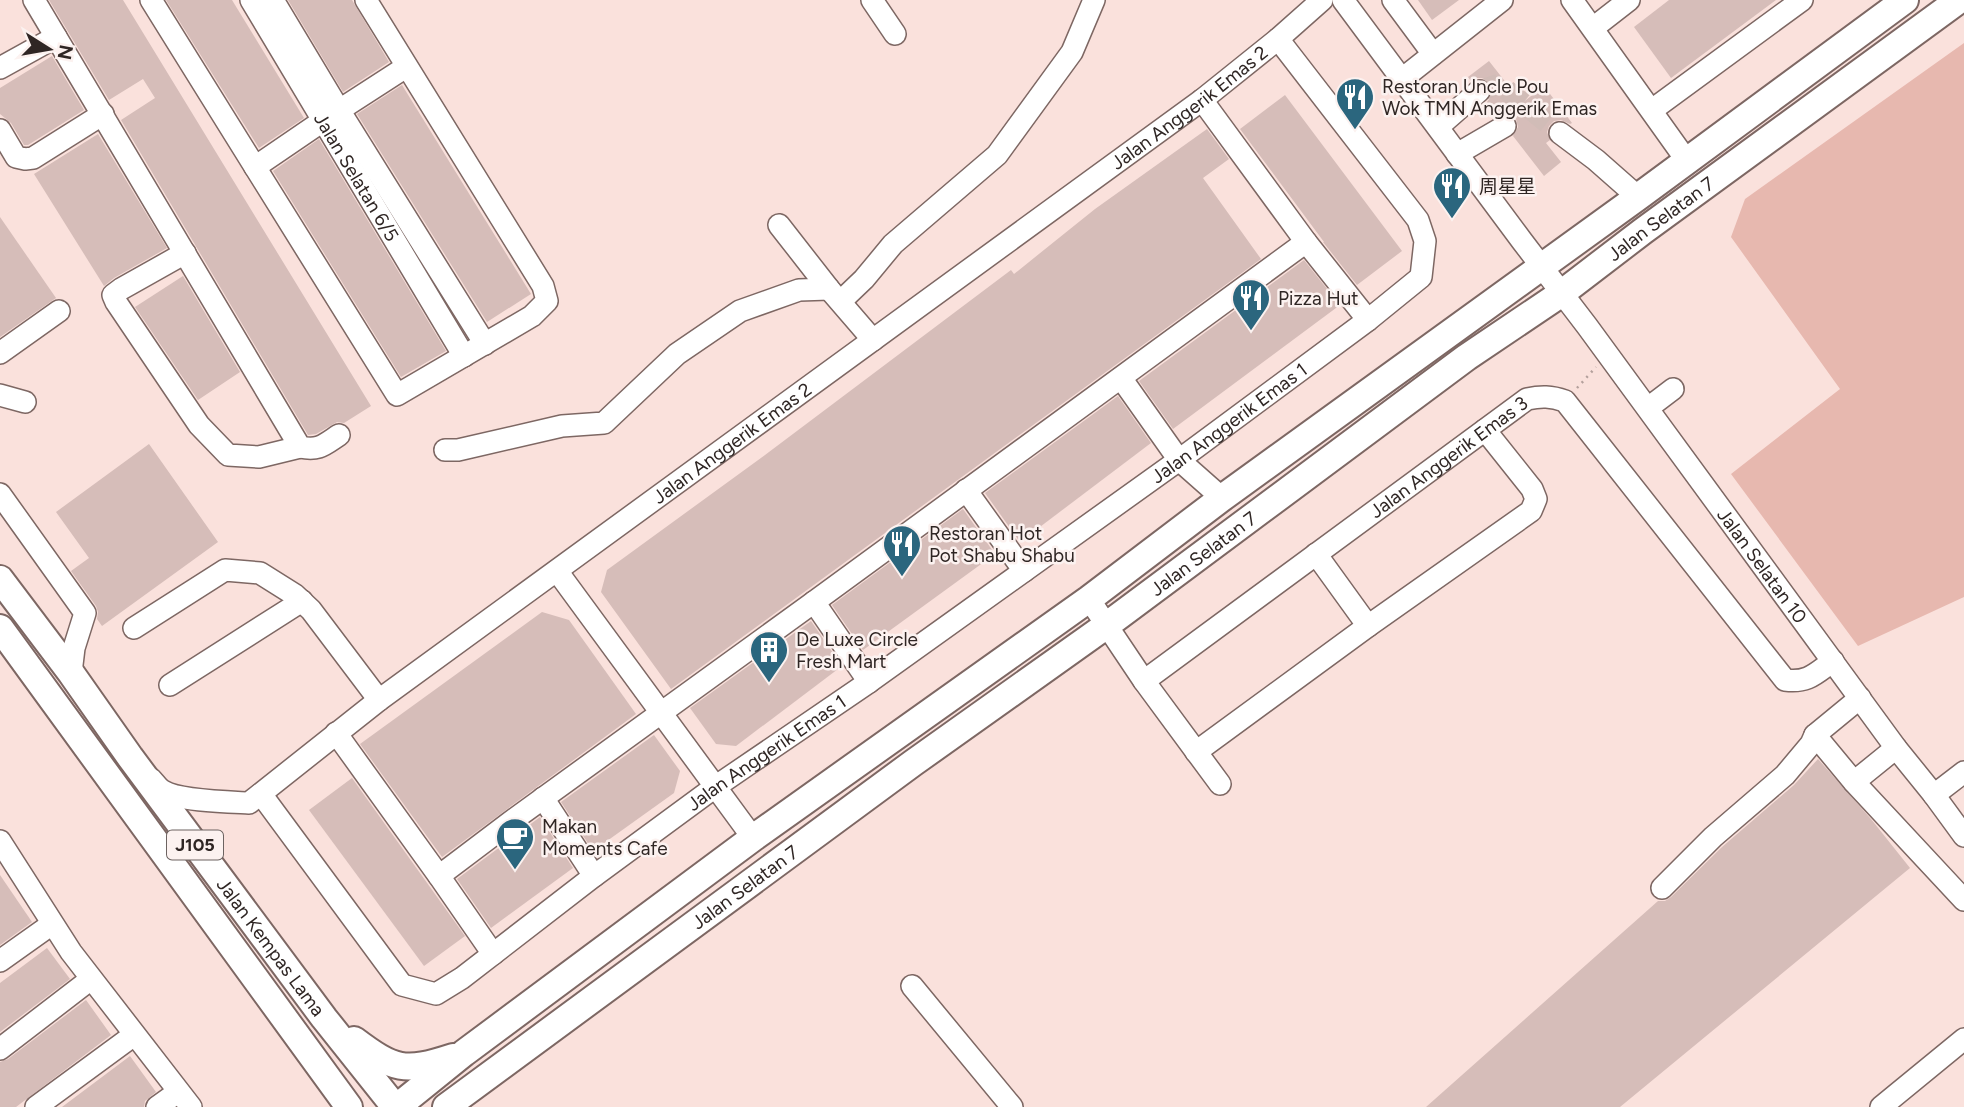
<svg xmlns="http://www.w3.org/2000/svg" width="1964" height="1107" viewBox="0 0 1964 1107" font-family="Figtree,'Noto Sans SC',sans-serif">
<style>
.green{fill:#e7b8af}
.building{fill:#d6bdb9}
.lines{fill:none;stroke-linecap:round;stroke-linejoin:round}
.minor-tunnel{stroke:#d1bcb7;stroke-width:21;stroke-dasharray:21 10;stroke-linecap:butt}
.minor-casing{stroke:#7d6763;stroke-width:24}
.major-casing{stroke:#7d6763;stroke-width:30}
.path{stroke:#b3a09c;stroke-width:2.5;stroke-dasharray:2 5;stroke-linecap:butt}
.minor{stroke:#fff;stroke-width:21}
.major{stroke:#fff;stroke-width:26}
.labels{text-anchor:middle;stroke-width:5;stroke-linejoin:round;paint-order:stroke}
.shield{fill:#fcf2f0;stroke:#6c6361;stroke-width:2}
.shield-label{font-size:18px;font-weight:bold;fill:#2f2624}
.poi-label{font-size:19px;fill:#2f2624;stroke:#fcf2f0;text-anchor:start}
.street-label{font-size:19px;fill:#2f2624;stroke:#fcf2f0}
</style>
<rect width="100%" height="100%" fill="#fae1dc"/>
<polygon class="green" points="1964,43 1964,597 1858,646 1731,474 1840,389 1731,237 1745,199"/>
<g class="building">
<polygon points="49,0 123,0 371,406 344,423 337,422 316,434 308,435 121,120 155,98 143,79 109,100"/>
<polygon points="166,0 232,0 304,118 259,148"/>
<polygon points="288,0 352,0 389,62 343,92"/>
<polygon points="1418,0 1459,0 1432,20"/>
<polygon points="1669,0 1776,0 1671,78 1634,27"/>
<polygon points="52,56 84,110 28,145 24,145 11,123 0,114 0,88"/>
<polygon points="1489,61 1522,103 1544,86 1572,123 1570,124 1561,120 1554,121 1549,126 1547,132 1550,140 1546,143 1561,162 1544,176 1513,136 1518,127 1516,119 1511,114 1506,113 1497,115 1487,102 1492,95 1492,88 1489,83 1483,78 1476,78 1471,81 1468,77"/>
<polygon points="402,85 531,294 487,322 357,114"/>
<polygon points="1285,95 1402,251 1357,285 1323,242 1324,242 1240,129"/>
<polygon points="1207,129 1229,159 1203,178 1261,259 671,689 601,592 607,570 765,455 1011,270 1014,274 1095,209"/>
<polygon points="98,134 167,248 114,278 104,286 34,174"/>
<polygon points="319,139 446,351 401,377 273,171"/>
<polygon points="0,217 56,298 0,337"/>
<polygon points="1304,260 1340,305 1173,429 1139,381"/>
<polygon points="183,276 240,372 198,400 135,307"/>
<polygon points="1118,396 1151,443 1020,542 985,493"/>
<polygon points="149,444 218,542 102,626 97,619 98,612 96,606 71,571 89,558 56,512"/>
<polygon points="963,509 995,554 863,650 832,605"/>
<polygon points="542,612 569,620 636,714 442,857 360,744"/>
<polygon points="811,621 842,666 736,746 716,744 690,708"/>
<polygon points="654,735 680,771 674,793 593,851 561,802"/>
<polygon points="1818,759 1871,819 1910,868 1620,1107 1426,1107 1658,901 1665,901 1671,897 1722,847 1794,785"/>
<polygon points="352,778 465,936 424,966 309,810"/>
<polygon points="540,817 573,868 491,928 457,879"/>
<polygon points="0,875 32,922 0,945"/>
<polygon points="47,948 70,979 0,1032 0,983"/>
<polygon points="86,1000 111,1035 16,1107 0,1107 0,1062 8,1059"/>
<polygon points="130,1056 156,1092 145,1101 144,1107 62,1107"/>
</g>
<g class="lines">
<polyline class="minor-tunnel" points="1479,91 1499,84 1560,133"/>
<defs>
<g id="minor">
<path d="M34 0 300 447C319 451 324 445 339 435"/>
<polyline points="151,0 397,395 532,316 547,301 543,286 366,0"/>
<path id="s1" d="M251 0 464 356"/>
<polyline points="273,0 339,110 485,344"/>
<polyline points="872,0 895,34"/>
<path id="s2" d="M1343 0 1522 241 1587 326 1896 748 1934 795 1964 836"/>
<polyline points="1393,0 1433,54"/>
<polyline points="1572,0 1687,161"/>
<polyline points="1593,28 1629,0"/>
<polyline points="0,68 56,37"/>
<polyline points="1402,79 1502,0"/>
<polyline points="1652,110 1802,0"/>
<polyline points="1438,127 1479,91"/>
<polyline points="0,130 16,157 25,159 33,158 103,114"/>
<polyline points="1560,133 1596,160 1638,197"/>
<polyline points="1457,154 1505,126"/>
<polyline points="255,167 324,120 406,67"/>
<polyline points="779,225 829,289 873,340"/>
<polyline points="1306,242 1368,320"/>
<polyline points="185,253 121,289 113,295 116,302 199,425 228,455 259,457 300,447"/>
<polyline points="841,301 864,279 893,244 997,155 1072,52 1094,0"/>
<polyline points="0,353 59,311"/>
<polyline points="1121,378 1179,460 1222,498"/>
<polyline points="0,395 25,402"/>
<polyline points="1648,408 1673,389"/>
<polyline points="445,450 458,450 562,426 604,423 677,354 740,311 799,290 829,289"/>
<polyline points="966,490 1024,571"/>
<polyline points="0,494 85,613 74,648 71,673"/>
<polyline points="1316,554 1368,626"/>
<polyline points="557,571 753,838"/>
<polyline points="1089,599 1144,681 1220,784"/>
<polyline points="814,602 869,682"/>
<polyline points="134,628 225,570 260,573 295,595 311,610 379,700"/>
<path id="s3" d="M1144 681 1527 399C1541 396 1551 396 1565 401L1785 680C1808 683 1815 674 1833 661"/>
<polyline points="170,685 302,601"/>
<polyline points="336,733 439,876 509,823 814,602 1306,242 1202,100"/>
<polyline points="1815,735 1854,782 1964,900"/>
<polyline points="1196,752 1368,626 1531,511 1536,499 1532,489 1485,430"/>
<path id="s4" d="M151 779C154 782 159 789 163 791 179 801 230 802 249 803L379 700 1202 100 1278 39 1322 0"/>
<polyline points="1854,782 1896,748"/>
<path id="s5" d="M261 794 402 985 436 994 462 978 594 876 715 787 869 682 1179 460 1368 320 1421 277 1425 241 1418 220 1278 39"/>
<polyline points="1934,795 1964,772"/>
<polyline points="543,798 594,876"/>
<polyline points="0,841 71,952 191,1107"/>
<polyline points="439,876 493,954"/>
<polyline points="1662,888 1713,837 1785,775 1811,744 1815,735 1860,698"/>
<polyline points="0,961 52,924"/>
<polyline points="912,986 1012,1107"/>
<polyline points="0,1049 91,979"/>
<polyline points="36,1107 134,1035"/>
<polyline points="157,1107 178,1092"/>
<polyline points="1881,1107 1964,1039"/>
</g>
<g id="major">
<path id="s6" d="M0 579 71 673 130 757 324 1018 395 1107"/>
<polyline points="0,628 349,1107"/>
<path d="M354 1040C394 1070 404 1073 453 1057"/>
<polyline points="397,1107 464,1053 753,838 1089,599 1222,498 1638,197 1905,0"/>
<path id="s7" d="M446 1107 913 763 1107 625 1467 357 1562 293 1643 231 1959 0"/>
</g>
</defs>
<use href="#minor" class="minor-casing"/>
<use href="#major" class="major-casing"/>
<polyline class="path" points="1577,388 1596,367"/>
<use href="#minor" class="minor"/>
<use href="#major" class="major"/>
</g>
<defs>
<symbol id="restaurant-pin" viewBox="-11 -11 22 30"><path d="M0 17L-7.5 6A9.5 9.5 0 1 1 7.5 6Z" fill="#2b667e" stroke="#fcf2f0"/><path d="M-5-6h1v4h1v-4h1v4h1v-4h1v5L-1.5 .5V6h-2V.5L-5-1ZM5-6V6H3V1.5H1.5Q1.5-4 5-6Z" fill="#fff"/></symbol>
<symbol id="building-pin" viewBox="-11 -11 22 30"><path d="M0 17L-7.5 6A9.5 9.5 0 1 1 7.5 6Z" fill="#2b667e" stroke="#fcf2f0"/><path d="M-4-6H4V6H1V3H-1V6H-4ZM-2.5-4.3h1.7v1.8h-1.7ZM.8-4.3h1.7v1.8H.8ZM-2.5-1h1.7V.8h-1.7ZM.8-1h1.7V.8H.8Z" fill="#fff"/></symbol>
<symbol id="cafe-pin" viewBox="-11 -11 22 30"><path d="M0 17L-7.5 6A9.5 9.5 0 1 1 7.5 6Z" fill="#2b667e" stroke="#fcf2f0"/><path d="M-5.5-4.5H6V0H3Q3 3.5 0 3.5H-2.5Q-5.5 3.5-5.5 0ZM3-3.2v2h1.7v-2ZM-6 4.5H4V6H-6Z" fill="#fff"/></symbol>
</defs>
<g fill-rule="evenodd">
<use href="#restaurant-pin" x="1333" y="75" width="44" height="60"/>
<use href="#restaurant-pin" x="1430" y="164" width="44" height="60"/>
<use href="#restaurant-pin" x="1229" y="276" width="44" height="60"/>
<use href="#restaurant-pin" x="880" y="522" width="44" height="60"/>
<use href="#building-pin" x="747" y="628" width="44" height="60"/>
<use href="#cafe-pin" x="493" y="815" width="44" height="60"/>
</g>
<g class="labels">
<rect class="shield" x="167" y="830.5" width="56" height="29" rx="5"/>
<g class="shield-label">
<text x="195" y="851">J105</text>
</g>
<g class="poi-label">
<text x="1382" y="93">Restoran Uncle Pou<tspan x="1382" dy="22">Wok TMN Anggerik Emas</tspan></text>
<text x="1479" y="193">周星星</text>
<text x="1278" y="305">Pizza Hut</text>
<text x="929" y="540">Restoran Hot<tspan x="929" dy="22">Pot Shabu Shabu</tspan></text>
<text x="796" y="646">De Luxe Circle<tspan x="796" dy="22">Fresh Mart</tspan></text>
<text x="542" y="833">Makan<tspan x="542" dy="22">Moments Cafe</tspan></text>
</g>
<g class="street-label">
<text dy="7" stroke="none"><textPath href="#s4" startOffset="1274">Jalan Anggerik Emas 2</textPath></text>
<text dy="7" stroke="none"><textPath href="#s1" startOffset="206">Jalan Selatan 6/5</textPath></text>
<text dy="7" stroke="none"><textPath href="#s7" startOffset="1505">Jalan Selatan 7</textPath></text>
<text dy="7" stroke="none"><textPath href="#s5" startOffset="1250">Jalan Anggerik Emas 1</textPath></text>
<text dy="7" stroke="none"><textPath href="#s4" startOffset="707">Jalan Anggerik Emas 2</textPath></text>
<text dy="7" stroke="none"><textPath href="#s3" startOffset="378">Jalan Anggerik Emas 3</textPath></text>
<text dy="7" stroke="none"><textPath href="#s7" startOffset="938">Jalan Selatan 7</textPath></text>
<text dy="7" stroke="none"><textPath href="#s2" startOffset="704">Jalan Selatan 10</textPath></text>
<text dy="7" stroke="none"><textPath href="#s5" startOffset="682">Jalan Anggerik Emas 1</textPath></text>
<text dy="7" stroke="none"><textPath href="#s7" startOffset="371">Jalan Selatan 7</textPath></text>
<text dy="7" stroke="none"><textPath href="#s6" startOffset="457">Jalan Kempas Lama</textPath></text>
</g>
</g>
<g transform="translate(49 49) rotate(101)" stroke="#fcf2f0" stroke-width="5" paint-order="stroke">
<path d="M0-5L12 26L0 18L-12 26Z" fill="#2f2624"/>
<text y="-10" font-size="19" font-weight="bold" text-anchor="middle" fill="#2f2624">N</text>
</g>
</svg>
